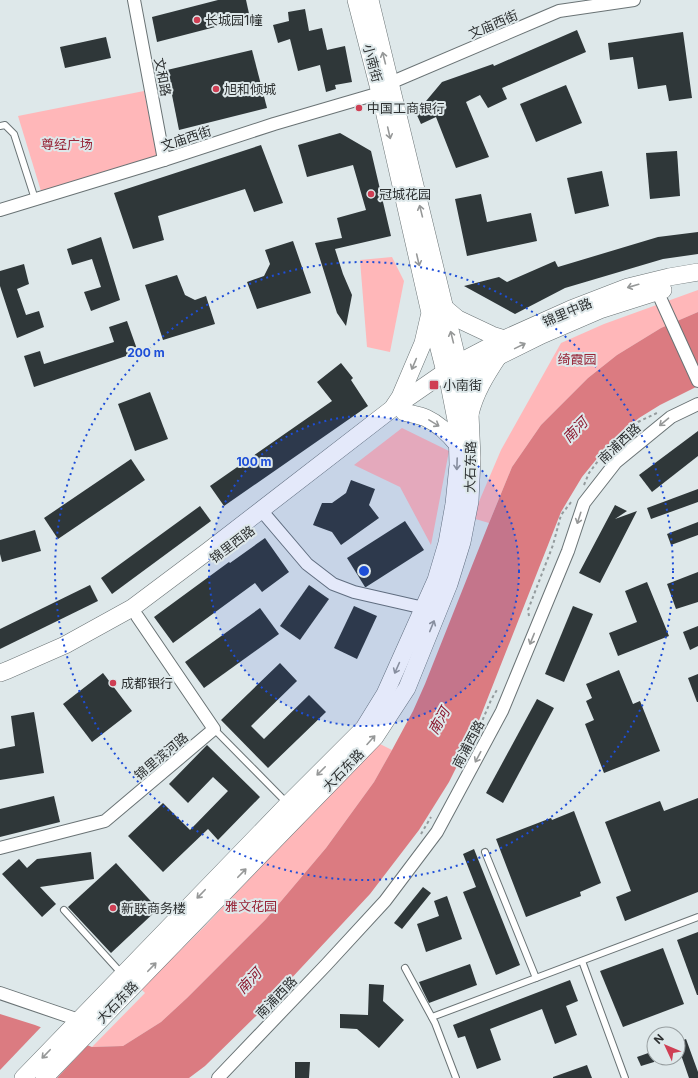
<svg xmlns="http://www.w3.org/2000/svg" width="698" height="1078" viewBox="0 0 698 1078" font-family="Inter,'Noto Sans SC',sans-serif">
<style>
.green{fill:#ffb7b9}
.water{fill:#db7b81}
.pier{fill:#dee8ea}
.building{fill:#2f3739}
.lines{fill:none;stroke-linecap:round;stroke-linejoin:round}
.service-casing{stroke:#6a7375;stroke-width:8}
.minor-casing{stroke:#6a7375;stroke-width:14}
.secondary-casing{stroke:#6a7375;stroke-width:18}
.path{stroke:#949b9d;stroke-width:2;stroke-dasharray:3 3;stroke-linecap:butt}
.service{stroke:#fff;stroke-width:6}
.minor{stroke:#fff;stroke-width:12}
.secondary{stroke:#fff;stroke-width:17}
.oneway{stroke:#969898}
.ring{fill:none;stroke:#1d4ed8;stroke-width:2;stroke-dasharray:2 4}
.poi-dot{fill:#cf3f54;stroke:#dee8ea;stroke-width:1.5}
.labels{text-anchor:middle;stroke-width:4;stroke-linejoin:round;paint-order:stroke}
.poi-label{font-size:13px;fill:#2d3031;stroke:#dee8ea;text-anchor:start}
.street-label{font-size:13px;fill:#2d3031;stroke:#dee8ea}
.park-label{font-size:13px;fill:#972538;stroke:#dee8ea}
.water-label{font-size:14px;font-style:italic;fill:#8a162d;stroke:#dee8ea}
.centre{fill:#1d4ed8;stroke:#dee8ea;stroke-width:2}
.ring-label{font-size:12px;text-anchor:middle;font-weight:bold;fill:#1d4ed8;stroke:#dee8ea;stroke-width:4;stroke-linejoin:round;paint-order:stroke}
</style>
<rect width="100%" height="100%" fill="#dee8ea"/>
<g class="green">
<polygon points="144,91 157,156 41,191 18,116"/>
<polygon points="392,257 404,281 390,352 367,347 360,260"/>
<polygon points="698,290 698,312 661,328 617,355 588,378 541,425 512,467 489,523 472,518 501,450 561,343 604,324"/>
<polygon points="402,428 449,451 431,545 400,487 354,465"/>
<polygon points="378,743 392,750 374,782 326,848 266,919 187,998 161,1022 123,1046 92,1047 145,993 141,989 204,927"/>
</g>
<polygon class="water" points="698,312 698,386 660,405 639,418 612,440 582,477 561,512 476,728 449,782 419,830 370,894 259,1013 205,1066 189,1078 0,1078 0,1014 35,1025 92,1047 123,1046 161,1022 187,998 266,919 326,848 374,782 392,750 413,711 425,684 489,523 512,467 541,425 588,378 617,355 661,328"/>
<polygon class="pier" points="42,1026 90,1043 57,1078 0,1078 0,1070"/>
<g class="building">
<polygon points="218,0 246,0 250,18 157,42 152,17"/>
<polygon points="305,9 309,31 322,28 327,50 345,46 352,82 335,85 336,89 326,92 320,65 298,71 290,39 278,43 273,25 289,21 288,12"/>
<polygon points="577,30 586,52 502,88 507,99 488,108 480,95 466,102 489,157 456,168 436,117 421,124 416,113 442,82 493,64 494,66"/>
<polygon points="683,32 692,98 669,101 666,85 638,89 633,57 610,60 608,43"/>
<polygon points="106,37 111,58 65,68 60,47"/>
<polygon points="252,50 267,108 179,130 167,70"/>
<polygon points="566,85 582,123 536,142 520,104"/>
<polygon points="340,133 371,151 391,236 335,249 343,274 352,295 346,326 337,313 315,243 342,238 337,218 366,210 353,165 307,177 298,145"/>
<polygon points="261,145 283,203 254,212 245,189 158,216 164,240 133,249 114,193"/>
<polygon points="677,151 680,196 650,199 646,153"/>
<polygon points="602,171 609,206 575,214 567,178"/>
<polygon points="481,194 487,222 531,213 537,241 467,256 455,199"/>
<polygon points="698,232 698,254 663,259 565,288 515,314 464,286 499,277 507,282 555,261 558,267 658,237"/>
<polygon points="101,237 120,300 91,311 84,292 101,287 92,259 72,265 67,249"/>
<polygon points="293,241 311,293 257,309 247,282 264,276 270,264 265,250"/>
<polygon points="24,264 29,284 17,289 26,315 39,311 44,327 17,338 0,286 0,271"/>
<polygon points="177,275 185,295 195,300 206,296 215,324 163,340 145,285"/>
<polygon points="127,321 138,352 34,387 24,356 40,351 44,364 114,342 109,327"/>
<polygon points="341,363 353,378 351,380 368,406 224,506 210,486 332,401 317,382"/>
<polygon points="150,392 168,439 135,451 118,404"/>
<polygon points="698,431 698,456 652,492 639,475"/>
<polygon points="131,459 145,480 58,539 44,518"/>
<polygon points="351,480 375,489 369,505 379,518 341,545 332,532 313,525 322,503 332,503 346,493"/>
<polygon points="698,489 698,502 651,519 647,508"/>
<polygon points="615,505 627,511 615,519 637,511 600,583 579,573"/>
<polygon points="200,506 211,521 112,594 101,578"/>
<polygon points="405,521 424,550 366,587 365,587 347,558"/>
<polygon points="698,522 698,535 671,545 667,534"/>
<polygon points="35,530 41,551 2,562 0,554 0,540"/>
<polygon points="265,538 289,572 262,592 255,583 173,643 154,617 229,562 230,563"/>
<polygon points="698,572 698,602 676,609 667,584"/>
<polygon points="647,582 669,636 618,656 609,633 637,622 625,591"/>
<polygon points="90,585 98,601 0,649 0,629"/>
<polygon points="309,585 329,599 300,640 280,626"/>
<polygon points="354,606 377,616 357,659 334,648"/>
<polygon points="573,606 593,614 564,682 545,674"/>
<polygon points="260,608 279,634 204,688 185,662"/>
<polygon points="698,626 698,646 690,650 683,632"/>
<polygon points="280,663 297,681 251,726 264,739 309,695 326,712 268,768 221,720"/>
<polygon points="619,670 633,704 640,701 660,751 604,773 585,724 594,720 586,701 592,698 586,684"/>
<polygon points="103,673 132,711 92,742 63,704"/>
<polygon points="698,674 698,702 697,702 688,678"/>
<polygon points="537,699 554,708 503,803 486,793"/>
<polygon points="34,712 44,773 0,780 0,749 15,746 11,716"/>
<polygon points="207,745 260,797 218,840 208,829 163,872 128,836 163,803 190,830 228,791 213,777 188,803 169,784"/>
<polygon points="54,796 60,822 0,837 0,809"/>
<polygon points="698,798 698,892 625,921 616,897 631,891 605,822 660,801 664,811"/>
<polygon points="574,811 601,883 580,892 581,896 526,917 496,839 551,818 552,820"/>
<polygon points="474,849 520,965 496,975 463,892 476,887 463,854"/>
<polygon points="91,852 94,879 40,887 56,904 42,917 2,874 19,859 27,868 37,859"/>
<polygon points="116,863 158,909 111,953 68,907"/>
<polygon points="423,887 431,893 402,929 394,923"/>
<polygon points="447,896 462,939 426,952 417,924 439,916 434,901"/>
<polygon points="698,932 698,995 697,995 677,940"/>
<polygon points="663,948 684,1004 623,1027 600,971"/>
<polygon points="470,964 477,985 429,1003 423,991 419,982"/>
<polygon points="570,980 578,1001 566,1006 577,1035 555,1044 542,1009 490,1029 501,1060 477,1069 465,1036 458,1038 453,1025"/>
<polygon points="369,984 384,985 383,1001 404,1020 379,1048 357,1029 340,1028 340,1014 368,1015"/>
<polygon points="686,1039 698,1072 698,1078 689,1078 680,1052 678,1053 678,1042"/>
<polygon points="654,1051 654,1062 641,1066 637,1057"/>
<polygon points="295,1062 310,1062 309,1078 295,1078"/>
<polygon points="587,1065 592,1078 553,1078 553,1077"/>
</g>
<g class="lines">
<defs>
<g id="service">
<polyline points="0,126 5,125 14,134 35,199"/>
<polyline points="214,729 287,803"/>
<polyline points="485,852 536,978"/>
<polyline points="64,910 122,974"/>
<polyline points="582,961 625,1078"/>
<polyline points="405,968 435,1023 456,1078"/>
<polyline points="432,1017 698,917"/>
</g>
<g id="minor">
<polyline points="134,0 164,160"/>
<polyline points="390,83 559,11 634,0"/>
<polyline points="0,210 164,160 274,124 380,93"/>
<polyline points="657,291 698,381"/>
<polyline points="261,510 307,564 333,584 354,592 424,608"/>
<polyline points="0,848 105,821 214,729 137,616"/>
<polyline points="0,993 79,1020"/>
<polyline points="218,1078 326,965 385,901 437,832 502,711 568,551 584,503 616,462 671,417 698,404"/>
</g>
<g id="secondary">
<polyline points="445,308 458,319 492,335 505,339"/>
<polyline points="453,381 461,375 542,335 600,310 663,290"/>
<polyline points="394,406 400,397 423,343 429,317"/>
<path d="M404 412C411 414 419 415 426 418 439 424 449 434 458 445"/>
<path d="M470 414C475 393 486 375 498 357"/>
<polyline points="0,673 8,670 65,645 132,608 208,551 393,408 458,363 504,339 571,309 628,287 669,277 698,272"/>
<polyline points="23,1078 288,804 364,728 385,694 436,580 447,543 454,504 458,465 457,425 449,384 445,372 430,313 380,93 356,0"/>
<polyline points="44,1078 375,737 407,688 449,584 462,542 470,501 472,458 470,414 461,375 370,0"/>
</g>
</defs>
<use href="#service" class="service-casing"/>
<use href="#minor" class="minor-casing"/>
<use href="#secondary" class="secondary-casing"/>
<g class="path">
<polyline points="584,485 589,473 607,449 638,422 659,412"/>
<polyline points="529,616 528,610 553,545 561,515 572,501"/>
<polyline points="478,731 491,700 498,688"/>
<polyline points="421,834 431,817"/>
</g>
<use href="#service" class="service"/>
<use href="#minor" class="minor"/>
<use href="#secondary" class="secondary"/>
</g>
<defs><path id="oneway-shaft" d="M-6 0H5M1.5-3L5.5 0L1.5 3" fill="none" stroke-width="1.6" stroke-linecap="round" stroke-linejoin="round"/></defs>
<g class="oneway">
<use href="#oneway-shaft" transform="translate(384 58) rotate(-104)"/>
<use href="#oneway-shaft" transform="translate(389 133) rotate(77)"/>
<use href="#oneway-shaft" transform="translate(421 211) rotate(-104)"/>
<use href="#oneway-shaft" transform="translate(418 260) rotate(77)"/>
<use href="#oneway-shaft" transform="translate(633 286) rotate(164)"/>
<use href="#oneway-shaft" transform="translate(452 337) rotate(-104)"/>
<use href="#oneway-shaft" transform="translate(520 346) rotate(-26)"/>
<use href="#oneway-shaft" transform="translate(414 364) rotate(113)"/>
<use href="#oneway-shaft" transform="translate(664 422) rotate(140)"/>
<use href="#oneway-shaft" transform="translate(434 423) rotate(31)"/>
<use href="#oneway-shaft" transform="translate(457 464) rotate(92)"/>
<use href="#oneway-shaft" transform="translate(579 518) rotate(108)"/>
<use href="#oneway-shaft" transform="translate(432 626) rotate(-68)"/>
<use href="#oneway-shaft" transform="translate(532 639) rotate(112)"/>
<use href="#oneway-shaft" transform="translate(397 668) rotate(114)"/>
<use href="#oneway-shaft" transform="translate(371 740) rotate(-48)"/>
<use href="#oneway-shaft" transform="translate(478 757) rotate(118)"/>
<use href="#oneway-shaft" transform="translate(321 771) rotate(135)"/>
<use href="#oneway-shaft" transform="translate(242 873) rotate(-46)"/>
<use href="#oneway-shaft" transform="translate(201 894) rotate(134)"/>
<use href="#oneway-shaft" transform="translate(152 967) rotate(-46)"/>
<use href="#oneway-shaft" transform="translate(46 1054) rotate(134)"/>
</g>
<circle cx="364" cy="571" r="155" fill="#1d4ed8" fill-opacity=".12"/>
<g class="ring">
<circle cx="364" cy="571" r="155"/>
<circle cx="364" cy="571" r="309"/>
</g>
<g class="poi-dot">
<circle cx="197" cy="20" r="4"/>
<circle cx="216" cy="89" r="4"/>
<circle cx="359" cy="108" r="4"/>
<circle cx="371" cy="194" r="4"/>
<rect x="429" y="380" width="10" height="10" rx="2"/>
<circle cx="113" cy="683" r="4"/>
<circle cx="113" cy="908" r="4"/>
</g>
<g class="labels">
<g class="poi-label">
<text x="205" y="25">长城园1幢</text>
<text x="224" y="94">旭和倾城</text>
<text x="367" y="113">中国工商银行</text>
<text x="379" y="199">冠城花园</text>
<text x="443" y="390">小南街</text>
<text x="121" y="688">成都银行</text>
<text x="121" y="913">新联商务楼</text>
</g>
<g class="street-label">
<text transform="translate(493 24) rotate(-23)" y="5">文庙西街</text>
<text transform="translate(373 63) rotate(75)" y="5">小南街</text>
<text transform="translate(163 77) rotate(79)" y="5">文和路</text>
<text transform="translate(186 138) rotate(-18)" y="5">文庙西街</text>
<text transform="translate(567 312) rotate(-23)" y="5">锦里中路</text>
<text transform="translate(619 443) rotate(-43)" y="5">南浦西路</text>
<text transform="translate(470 467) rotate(-89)" y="5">大石东路</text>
<text transform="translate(232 544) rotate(-37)" y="5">锦里西路</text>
<text transform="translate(468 744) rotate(-62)" y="5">南浦西路</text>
<text transform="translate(161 756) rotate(-40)" y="5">锦里滨河路</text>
<text transform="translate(343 770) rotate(-46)" y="5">大石东路</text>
<text transform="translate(276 997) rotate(-46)" y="5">南浦西路</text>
<text transform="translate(117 1002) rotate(-46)" y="5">大石东路</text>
</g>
<g class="park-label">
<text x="67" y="149">尊经广场</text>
<text x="577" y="364">绮霞园</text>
<text x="251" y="911">雅文花园</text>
</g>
<g class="water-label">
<text transform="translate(575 430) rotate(-45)" y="5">南河</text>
<text transform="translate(439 721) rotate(-61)" y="5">南河</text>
<text transform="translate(249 981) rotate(-47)" y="5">南河</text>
</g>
</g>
<circle cx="364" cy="571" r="6" class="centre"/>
<g class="ring-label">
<text x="146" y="357">200 m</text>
<text x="254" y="466">100 m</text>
</g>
<g transform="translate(666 1046) rotate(314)"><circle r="19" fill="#dee8ea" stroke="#979ea0"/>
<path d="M0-3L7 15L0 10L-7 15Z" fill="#cf3f54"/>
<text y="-6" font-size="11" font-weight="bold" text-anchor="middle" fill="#2d3031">N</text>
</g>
</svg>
